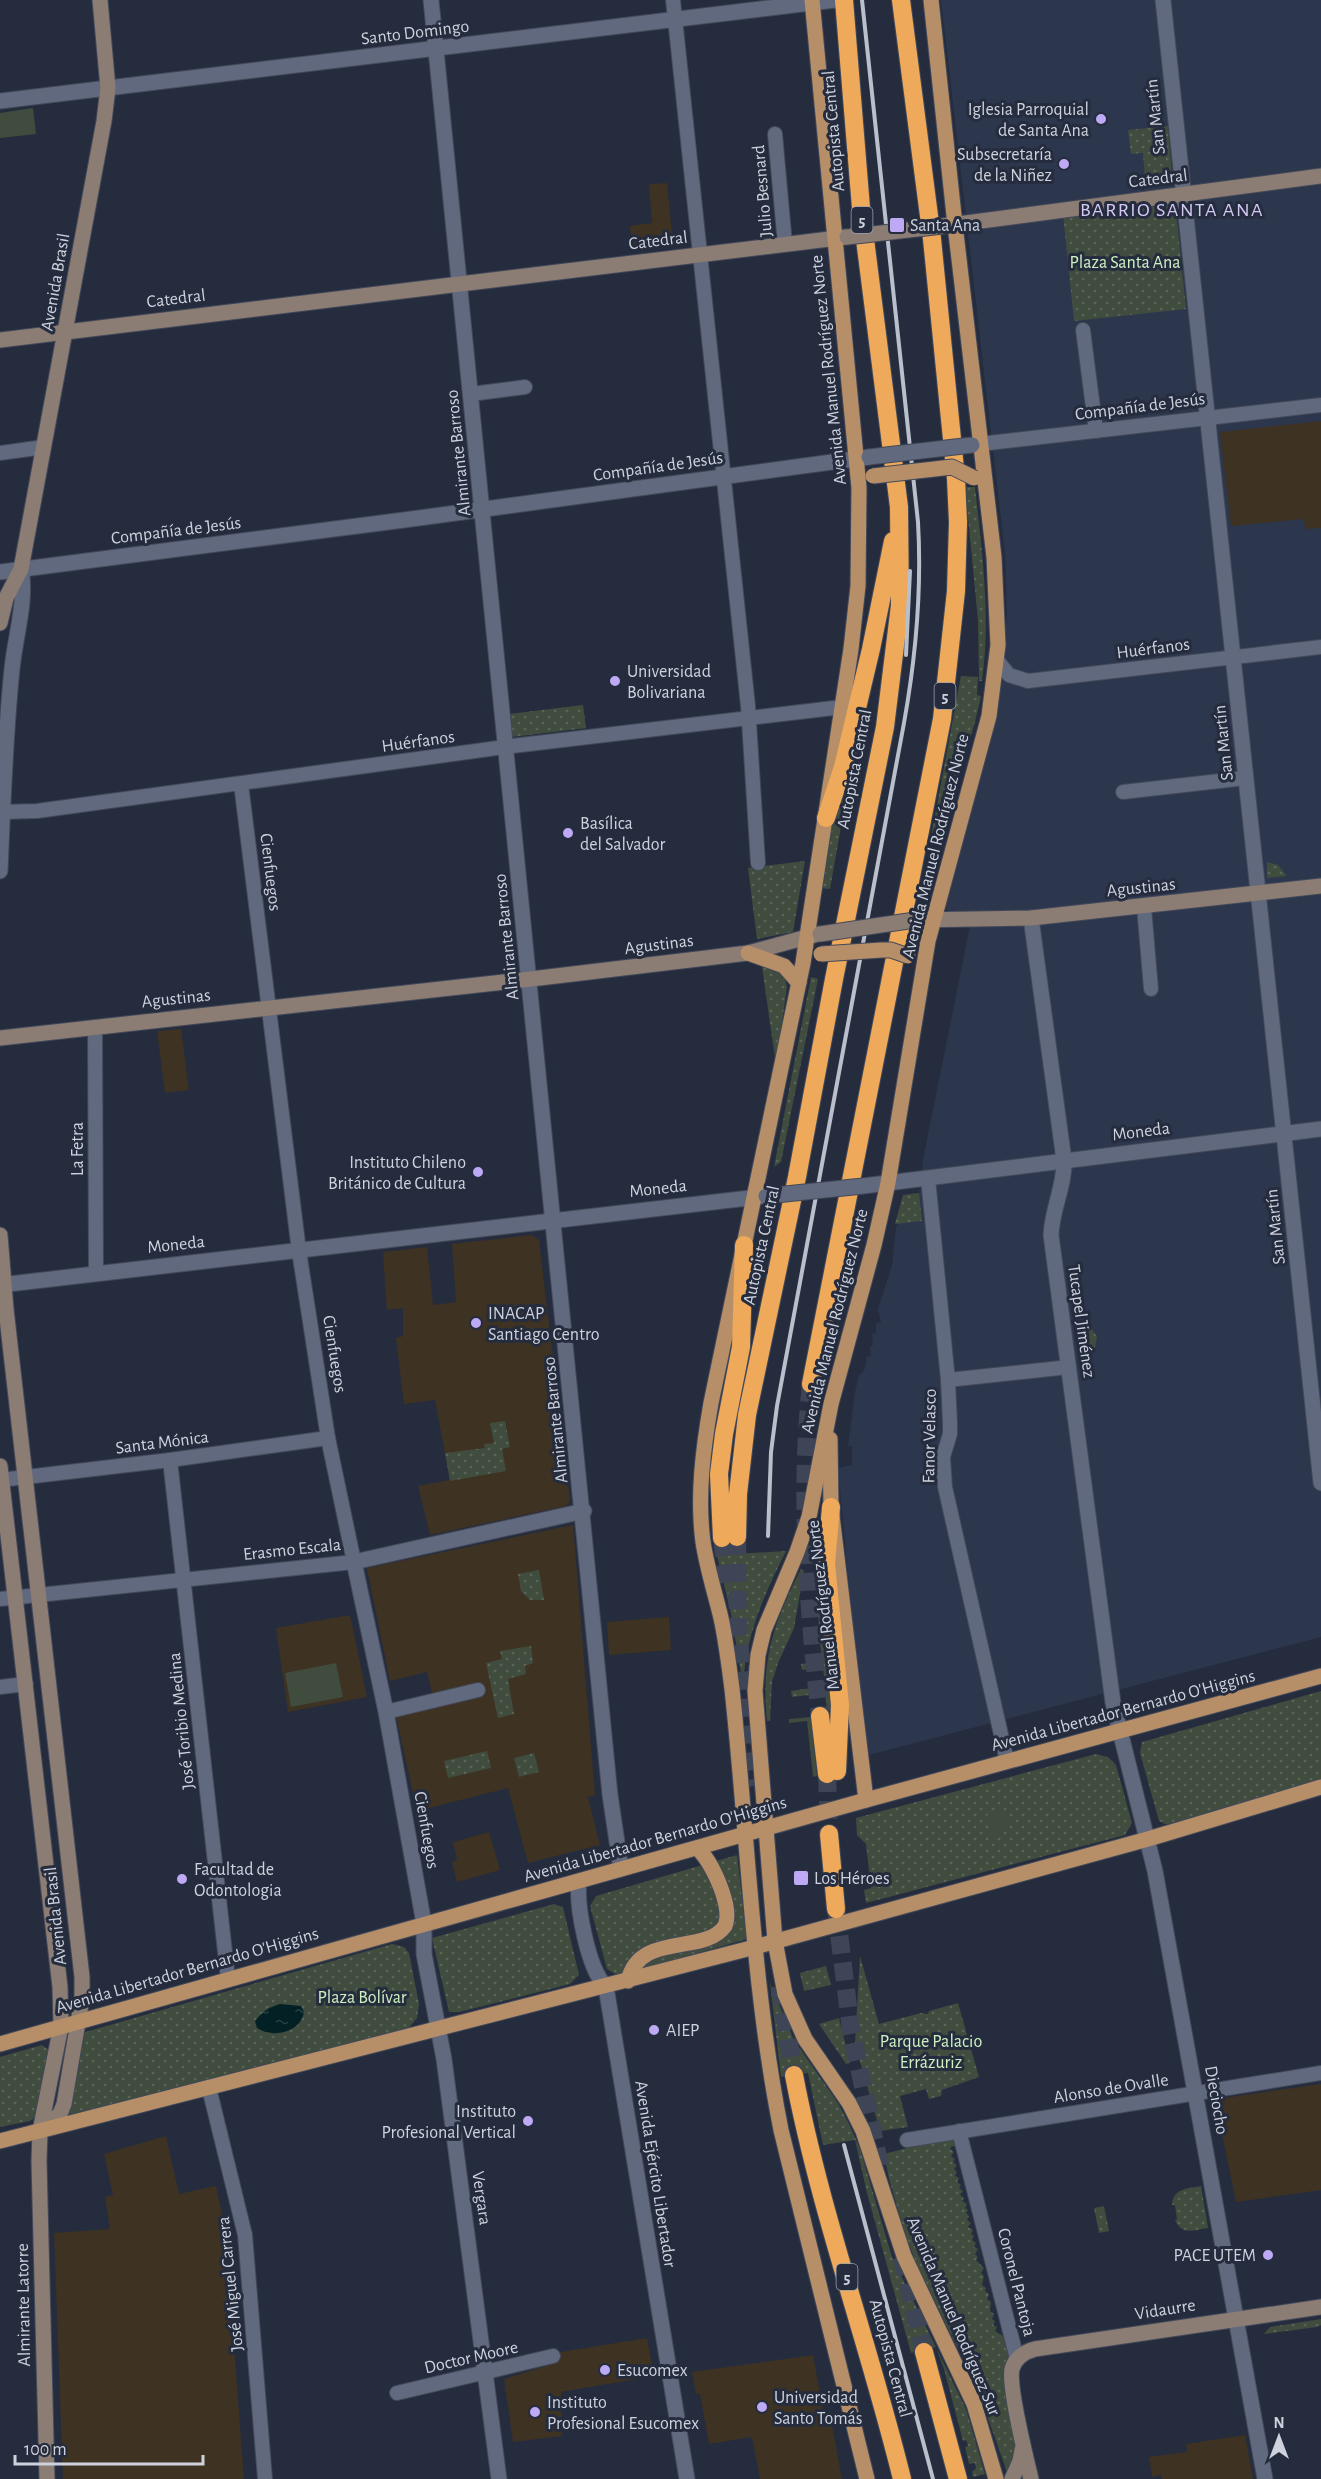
<svg xmlns="http://www.w3.org/2000/svg" width="1321" height="2479" viewBox="0 0 1321 2479" font-family="'Alegreya Sans',sans-serif">
<style>
.built{fill:#2c364d}
.education{fill:#3e3223}
.grass{fill:url(#grass-dots)}
.garden{fill:#404c3d}
.water{fill:url(#water-ripples)}
.lines{fill:none;stroke-linecap:round;stroke-linejoin:round}
.motorway-tunnel{stroke:#3e4556;stroke-width:18;stroke-dasharray:18 9;stroke-linecap:butt}
.minor-casing{stroke:#434959;stroke-width:16}
.tertiary-casing{stroke:#434959;stroke-width:17}
.secondary-casing{stroke:#434959;stroke-width:17}
.primary-casing{stroke:#434959;stroke-width:17}
.motorway-casing{stroke:#434959;stroke-width:20}
.minor{stroke:#61697e;stroke-width:14}
.tertiary{stroke:#61697e;stroke-width:15}
.secondary{stroke:#8b7c74;stroke-width:15}
.primary{stroke:#b68f69;stroke-width:15}
.motorway{stroke:#eea95b;stroke-width:18}
.rail{stroke:#b9bfcb;stroke-width:4}
.tertiary-bridge-casing{stroke:#434959;stroke-width:17;stroke-linecap:butt}
.secondary-bridge-casing{stroke:#434959;stroke-width:17;stroke-linecap:butt}
.primary-bridge-casing{stroke:#434959;stroke-width:17;stroke-linecap:butt}
.tertiary-bridge{stroke:#61697e;stroke-width:15}
.secondary-bridge{stroke:#8b7c74;stroke-width:15}
.primary-bridge{stroke:#b68f69;stroke-width:15}
.poi-dot{fill:#bea9f5;stroke:#252c3e;stroke-width:2}
.labels{text-anchor:middle;stroke-width:6;stroke-linejoin:round;paint-order:stroke}
.shield{fill:#252c3e;stroke:#9ba0ad;stroke-width:1.5}
.shield-label{font-size:16px;font-weight:bold;fill:#cdd2dd}
.street-label{font-size:18px;fill:#cdd2dd;stroke:#252c3e}
.poi-label{font-size:18px;fill:#cdd2dd;stroke:#252c3e;text-anchor:start}
.park-label{font-size:18px;fill:#cdf1c1;stroke:#252c3e}
.neighbourhood-label{font-size:20px;letter-spacing:1.5px;fill:#d3c9f4;stroke:#252c3e}
</style>
<defs>
<pattern id="grass-dots" width="8" height="8" patternUnits="userSpaceOnUse" patternTransform="scale(1.5)"><rect width="8" height="8" fill="#404c3d"/><path d="M2 2h.1M6 6h.1" fill="none" stroke="#5a6559" stroke-width="1.8" stroke-linecap="round"/></pattern>
<pattern id="water-ripples" width="26" height="14" patternUnits="userSpaceOnUse" patternTransform="scale(1.5)"><rect width="26" height="14" fill="#032125"/><path d="M2 4q2-2 4 0t4 0M15 11q2-2 4 0t4 0" fill="none" stroke="#274044"/></pattern>
</defs>
<rect width="100%" height="100%" fill="#252c3e"/>
<polygon class="built" points="941,0 1321,0 1321,1637 865,1756 838,1468 852,1465 852,1446 848,1446 855,1392 859,1375 864,1371 866,1363 866,1357 871,1356 870,1347 873,1345 872,1334 876,1333 876,1323 881,1322 878,1309 892,1265 896,1227 899,1225 895,1224 903,1195 919,1193 924,1154 973,911 948,911 940,897 998,688 1007,614 1005,554"/>
<g class="education">
<polygon points="667,183 672,235 667,243 632,246 630,226 652,223 649,184"/>
<polygon points="1321,421 1321,528 1305,529 1304,519 1231,526 1220,432"/>
<polygon points="181,1029 189,1090 165,1093 157,1031"/>
<polygon points="531,1235 539,1240 570,1501 566,1506 430,1535 418,1486 450,1480 435,1400 404,1404 396,1338 403,1336 403,1308 387,1310 383,1252 427,1247 433,1305 456,1302 452,1244"/>
<polygon points="573,1525 595,1795 588,1797 600,1845 528,1863 508,1788 417,1811 396,1716 435,1705 427,1672 390,1681 367,1568"/>
<polygon points="350,1615 367,1697 288,1712 276,1628"/>
<polygon points="669,1617 671,1650 609,1655 607,1622"/>
<polygon points="489,1832 500,1870 457,1882 452,1862 457,1860 453,1842"/>
<polygon points="1321,2084 1321,2190 1236,2202 1216,2105 1217,2099"/>
<polygon points="166,2136 179,2194 216,2186 225,2228 244,2479 63,2479 54,2233 110,2229 105,2197 113,2195 104,2154"/>
<polygon points="647,2338 654,2376 561,2392 562,2436 513,2442 504,2379 556,2363 555,2353"/>
<polygon points="813,2355 825,2421 831,2420 842,2479 760,2479 752,2437 709,2444 700,2394 696,2394 692,2372"/>
<polygon points="1245,2435 1253,2479 1162,2479 1161,2475 1152,2477 1149,2457 1187,2452 1186,2444"/>
</g>
<g class="grass">
<polygon points="1168,126 1172,176 1145,178 1143,153 1131,154 1128,130"/>
<polygon points="1175,203 1186,309 1074,321 1063,214"/>
<path d="M965 487H975C982 552 991 616 982 681H979L978 620Z"/>
<polygon points="961,676 978,677 977,695 981,696 975,722 941,839 931,837"/>
<polygon points="583,705 586,728 512,737 509,714"/>
<polygon points="849,781 830,889 820,888 831,820"/>
<polygon points="805,861 793,932 757,939 748,868"/>
<polygon points="1267,862 1278,865 1287,876 1267,878"/>
<polygon points="771,966 784,974 787,987 776,1065 762,967"/>
<polygon points="811,977 818,979 781,1162 774,1167"/>
<polygon points="919,1193 922,1221 895,1224 903,1195"/>
<polygon points="1083,1326 1092,1329 1097,1337 1095,1347 1086,1352"/>
<polygon points="505,1421 510,1447 502,1449 506,1471 450,1481 445,1453 485,1448 484,1444 494,1443 490,1423"/>
<path d="M786 1551C766 1591 749 1628 744 1673H741L731 1614 717 1555Z"/>
<path d="M801 1569 804 1571 794 1628 778 1663 772 1682 770 1721H767C761 1659 773 1624 801 1569Z"/>
<polygon points="539,1570 544,1600 530,1600 521,1591 518,1574"/>
<polygon points="816,1594 820,1594 833,1710 827,1710 825,1693 792,1697 791,1691 825,1686 823,1667 802,1670 801,1664 822,1661 820,1642 813,1642 813,1636 820,1635"/>
<polygon points="531,1646 533,1663 525,1666 526,1674 508,1679 514,1714 498,1718 486,1663 502,1659 500,1651"/>
<polygon points="1321,1691 1321,1779 1169,1824 1165,1824 1159,1821 1140,1753 1142,1742"/>
<polygon points="487,1751 491,1768 448,1778 444,1761"/>
<polygon points="534,1753 539,1772 519,1777 514,1758"/>
<polygon points="1096,1754 1108,1757 1116,1765 1132,1823 1125,1835 866,1903 864,1890 871,1888 866,1844 857,1835 856,1818"/>
<polygon points="737,1855 747,1939 632,1972 617,1975 607,1969 590,1906 596,1896"/>
<polygon points="554,1904 563,1907 579,1975 570,1984 459,2012 449,2012 432,1938"/>
<polygon points="392,1944 404,1947 409,1953 419,2004 417,2018 408,2029 71,2117 68,2115 82,2033"/>
<polygon points="860,1956 879,2024 921,2013 928,2014 929,2011 958,2003 979,2077 942,2090 941,2096 929,2099 926,2089 900,2096 908,2127 880,2131 855,2044"/>
<polygon points="826,1966 831,1985 804,1991 800,1973"/>
<polygon points="770,1983 794,2040 838,2103 850,2126 860,2149 892,2257 966,2409 985,2474 973,2477 972,2471 976,2469 975,2463 969,2464 965,2447 968,2446 966,2440 963,2441 944,2369 936,2347 911,2353 867,2193 855,2140 823,2145 808,2073 781,2077"/>
<polygon points="839,2018 850,2063 846,2064 819,2024"/>
<polygon points="42,2045 49,2050 37,2116 30,2121 0,2127 0,2057"/>
<polygon points="946,2138 955,2140 960,2148 952,2146 950,2149 954,2152 951,2156 955,2159 953,2162 957,2165 954,2169 957,2172 955,2176 959,2178 957,2182 961,2185 959,2188 963,2191 960,2195 964,2198 962,2201 967,2204 965,2208 968,2210 966,2213 969,2216 967,2220 971,2223 968,2227 973,2230 971,2234 974,2236 972,2240 976,2243 974,2247 978,2249 975,2254 978,2257 976,2260 984,2268 981,2273 984,2276 982,2285 986,2288 985,2291 989,2294 987,2299 991,2302 990,2311 994,2314 992,2319 995,2321 993,2325 997,2327 995,2331 1003,2336 1007,2335 1011,2350 1005,2365 1004,2379 1016,2451 1007,2472 977,2387 920,2272 906,2237 889,2179 884,2154"/>
<path d="M1201 2186 1208 2228C1194 2230 1182 2236 1175 2220H1177L1175 2205H1172C1173 2188 1187 2189 1201 2186Z"/>
<polygon points="1104,2206 1109,2231 1099,2233 1094,2208"/>
<polygon points="1321,2319 1321,2325 1317,2327 1264,2334 1270,2327"/>
</g>
<g class="garden">
<polygon points="33,108 36,134 0,138 0,113"/>
<polygon points="336,1663 343,1697 291,1707 285,1673"/>
<polygon points="811,1717 817,1776 813,1777 807,1721 789,1723 789,1719"/>
<polygon points="1008,1809 1010,1815 1006,1816 1009,1828 1001,1835 993,1837 987,1815 998,1814"/>
</g>
<path class="water" d="M280 2004 301 2006 304 2012C301 2032 273 2039 257 2028L255 2021C262 2012 269 2007 280 2004Z"/>
<g class="lines">
<g class="motorway-tunnel">
<path d="M811 1384C799 1495 808 1605 820 1716"/>
<polyline points="737,1537 738,1634 756,1786"/>
<polyline points="722,1538 728,1589"/>
<polyline points="827,1774 829,1834"/>
<polyline points="836,1909 851,2030 880,2166"/>
<polyline points="780,1986 794,2075"/>
<polyline points="902,2257 924,2352"/>
</g>
<defs>
<g id="minor">
<polyline points="673,0 748,706 758,863"/>
<polyline points="775,134 785,244"/>
<polyline points="1083,330 1096,431"/>
<polyline points="471,394 525,387"/>
<polyline points="980,444 1321,405"/>
<polyline points="0,453 44,447"/>
<polyline points="997,660 1009,675 1028,681 1321,647"/>
<polyline points="1123,792 1246,778"/>
<polyline points="0,812 37,811 512,746 842,707"/>
<polyline points="1144,907 1151,989"/>
<polyline points="95,1027 96,1272"/>
<polyline points="928,1178 948,1380 950,1423 950,1434 943,1457 945,1487 1007,1761"/>
<polyline points="948,1380 1069,1367"/>
<polyline points="170,1460 228,1979"/>
<polyline points="0,1480 170,1460 328,1438"/>
<polyline points="0,1599 354,1562 328,1438 299,1251 241,784"/>
<polyline points="0,1687 26,1684"/>
<polyline points="386,1712 478,1690"/>
<polyline points="209,2088 245,2235 265,2479"/>
<polyline points="959,2131 1017,2359"/>
<polyline points="907,2140 1321,2073"/>
<polyline points="397,2393 553,2356"/>
</g>
<g id="tertiary">
<path d="M431 0C490 598 552 1196 610 1795L621 1869"/>
<polyline points="1163,0 1321,1483"/>
<polyline points="0,101 835,0"/>
<polyline points="0,572 404,520 869,457"/>
<path d="M0 871C3 803 5 736 12 669 15 637 27 601 21 569"/>
<path d="M1031 918 1064 1160C1065 1186 1052 1208 1051 1235L1113 1703 1155 1871 1265 2479"/>
<polyline points="863,1186 1321,1129"/>
<polyline points="0,1285 766,1196"/>
<path d="M579 1881C576 1906 588 1969 606 1987L687 2479"/>
<polyline points="499,2479 444,2059 424,1954 424,1924 386,1712 354,1562 584,1511"/>
</g>
<g id="secondary">
<polyline points="943,226 1321,176"/>
<polyline points="0,340 846,237"/>
<polyline points="0,623 6,598 21,569 104,121 108,88 100,0"/>
<polyline points="915,920 1031,918 1321,886"/>
<polyline points="0,1038 531,979 748,953 818,934"/>
<polyline points="0,1235 6,1309 82,1977 82,1999 64,2104 60,2114 40,2131"/>
<polyline points="0,1466 60,1987 61,2026 40,2131 39,2161 47,2479"/>
<polyline points="1012,2479 1020,2461 1022,2450"/>
<path d="M1031 2479C1026 2458 1008 2386 1012 2369 1015 2358 1024 2352 1035 2349L1321 2307"/>
</g>
<g id="primary">
<path d="M812 0 859 488 858 586 851 649 803 963 711 1403C703 1449 697 1496 703 1542 707 1568 715 1593 721 1618 726 1641 729 1665 732 1689 748 1836 752 1985 781 2130L867 2479"/>
<polyline points="931,0 955,225 994,557 998,645 989,716 928,941 888,1183 874,1245 831,1404 809,1517 797,1552 764,1630 758,1655 755,1691 775,1941 785,1994 805,2039 849,2103 863,2131 904,2256 974,2404 996,2479"/>
<polyline points="748,953 784,966 799,983"/>
<polyline points="830,1439 831,1507 866,1800"/>
<path d="M628 1981C639 1931 704 1956 725 1926 733 1907 712 1861 697 1848"/>
<polyline points="0,2044 866,1800 1321,1676"/>
<polyline points="0,2141 755,1947 1148,1839 1321,1787"/>
</g>
<g id="motorway">
<polyline points="826,818 843,767 871,649 893,541"/>
<polyline points="811,1384 942,719 956,591 958,522 956,479 932,239 901,0"/>
<polyline points="831,1507 826,1564 840,1705 837,1771"/>
<polyline points="737,1537 738,1494 747,1415 797,1177 834,979 885,727 900,605 899,507 861,208 844,0"/>
<polyline points="722,1538 719,1474 724,1434 741,1347 744,1245"/>
<polyline points="820,1716 827,1774"/>
<polyline points="829,1834 836,1909"/>
<path d="M794 2075C820 2212 869 2344 902 2479"/>
<polyline points="924,2352 958,2479"/>
</g>
</defs>
<use href="#minor" class="minor-casing"/>
<use href="#tertiary" class="tertiary-casing"/>
<use href="#secondary" class="secondary-casing"/>
<use href="#primary" class="primary-casing"/>
<use href="#motorway" class="motorway-casing"/>
<use href="#minor" class="minor"/>
<use href="#tertiary" class="tertiary"/>
<use href="#secondary" class="secondary"/>
<use href="#primary" class="primary"/>
<use href="#motorway" class="motorway"/>
<g class="rail">
<polyline points="906,655 910,571"/>
<path d="M768 1536 771 1452 777 1406 904 723C916 656 922 591 918 522L862 0"/>
<polyline points="844,2145 933,2479"/>
</g>
<defs>
<g id="tertiary-bridge">
<polyline points="869,457 972,445"/>
<polyline points="766,1196 863,1186"/>
</g>
<g id="secondary-bridge">
<polyline points="847,237 943,226"/>
<polyline points="820,934 915,920"/>
</g>
<g id="primary-bridge">
<polyline points="873,476 952,467 974,478"/>
<polyline points="821,954 882,950 891,950 908,956"/>
</g>
</defs>
<use href="#tertiary-bridge" class="tertiary-bridge-casing"/>
<use href="#secondary-bridge" class="secondary-bridge-casing"/>
<use href="#primary-bridge" class="primary-bridge-casing"/>
<use href="#tertiary-bridge" class="tertiary-bridge"/>
<use href="#secondary-bridge" class="secondary-bridge"/>
<use href="#primary-bridge" class="primary-bridge"/>
</g>
<g class="poi-dot">
<circle cx="1101" cy="119" r="6"/>
<circle cx="1064" cy="164" r="6"/>
<rect x="889" y="217" width="16" height="16" rx="3"/>
<circle cx="615" cy="681" r="6"/>
<circle cx="568" cy="833" r="6"/>
<circle cx="478" cy="1172" r="6"/>
<circle cx="476" cy="1323" r="6"/>
<rect x="793" y="1870" width="16" height="16" rx="3"/>
<circle cx="182" cy="1879" r="6"/>
<circle cx="654" cy="2030" r="6"/>
<circle cx="528" cy="2121" r="6"/>
<circle cx="1268" cy="2255" r="6"/>
<circle cx="605" cy="2370" r="6"/>
<circle cx="762" cy="2407" r="6"/>
<circle cx="535" cy="2412" r="6"/>
</g>
<g class="labels">
<g class="shield">
<rect x="851.5" y="207" width="21" height="26" rx="4.5"/>
<rect x="934.5" y="683" width="21" height="26" rx="4.5"/>
<rect x="836.5" y="2264" width="21" height="26" rx="4.5"/>
</g>
<g class="shield-label">
<text x="862" y="226">5</text>
<text x="945" y="702">5</text>
<text x="847" y="2283">5</text>
</g>
<g class="street-label">
<text transform="translate(415 32) rotate(-7)" y="6">Santo Domingo</text>
<text transform="translate(1155 117) rotate(-96)" y="6">San Martín</text>
<text transform="translate(833 131) rotate(-95)" y="6">Autopista Central</text>
<text transform="translate(1158 178) rotate(-7)" y="6">Catedral</text>
<text transform="translate(762 191) rotate(-95)" y="6">Julio Besnard</text>
<text transform="translate(658 240) rotate(-7)" y="6">Catedral</text>
<text transform="translate(55 282) rotate(-80)" y="6">Avenida Brasil</text>
<text transform="translate(176 298) rotate(-7)" y="6">Catedral</text>
<text transform="translate(828 370) rotate(-96)" y="6">Avenida Manuel Rodríguez Norte</text>
<text transform="translate(1140 406) rotate(-7)" y="6">Compañía de Jesús</text>
<text transform="translate(458 453) rotate(-96)" y="6">Almirante Barroso</text>
<text transform="translate(658 466) rotate(-8)" y="6">Compañía de Jesús</text>
<text transform="translate(176 530) rotate(-7)" y="6">Compañía de Jesús</text>
<text transform="translate(1153 648) rotate(-7)" y="6">Huérfanos</text>
<text transform="translate(418 741) rotate(-8)" y="6">Huérfanos</text>
<text transform="translate(1223 743) rotate(-96)" y="6">San Martín</text>
<text transform="translate(854 769) rotate(-79)" y="6">Autopista Central</text>
<text transform="translate(935 846) rotate(-76)" y="6">Avenida Manuel Rodríguez Norte</text>
<text transform="translate(271 872) rotate(83)" y="6">Cienfuegos</text>
<text transform="translate(1141 887) rotate(-6)" y="6">Agustinas</text>
<text transform="translate(506 937) rotate(-96)" y="6">Almirante Barroso</text>
<text transform="translate(659 944) rotate(-7)" y="6">Agustinas</text>
<text transform="translate(176 998) rotate(-6)" y="6">Agustinas</text>
<text transform="translate(1141 1131) rotate(-7)" y="6">Moneda</text>
<text transform="translate(77 1149) rotate(-90)" y="6">La Fetra</text>
<text transform="translate(658 1188) rotate(-6)" y="6">Moneda</text>
<text transform="translate(1275 1227) rotate(-96)" y="6">San Martín</text>
<text transform="translate(176 1244) rotate(-6)" y="6">Moneda</text>
<text transform="translate(761 1245) rotate(-78)" y="6">Autopista Central</text>
<text transform="translate(834 1321) rotate(-76)" y="6">Avenida Manuel Rodríguez Norte</text>
<text transform="translate(1082 1321) rotate(82)" y="6">Tucapel Jiménez</text>
<text transform="translate(335 1354) rotate(81)" y="6">Cienfuegos</text>
<text transform="translate(555 1420) rotate(-96)" y="6">Almirante Barroso</text>
<text transform="translate(929 1436) rotate(-89)" y="6">Fanor Velasco</text>
<text transform="translate(162 1442) rotate(-7)" y="6">Santa Mónica</text>
<text transform="translate(292 1549) rotate(-6)" y="6">Erasmo Escala</text>
<text transform="translate(823 1605) rotate(-97)" y="6">Manuel Rodríguez Norte</text>
<text transform="translate(1123 1710) rotate(-15)" y="6">Avenida Libertador Bernardo O'Higgins</text>
<text transform="translate(181 1721) rotate(-96)" y="6">José Toribio Medina</text>
<text transform="translate(427 1830) rotate(80)" y="6">Cienfuegos</text>
<text transform="translate(655 1839) rotate(-16)" y="6">Avenida Libertador Bernardo O'Higgins</text>
<text transform="translate(55 1916) rotate(-96)" y="6">Avenida Brasil</text>
<text transform="translate(187 1970) rotate(-16)" y="6">Avenida Libertador Bernardo O'Higgins</text>
<text transform="translate(1111 2088) rotate(-9)" y="6">Alonso de Ovalle</text>
<text transform="translate(1217 2100) rotate(80)" y="6">Dieciocho</text>
<text transform="translate(656 2174) rotate(81)" y="6">Avenida Ejército Libertador</text>
<text transform="translate(482 2198) rotate(82)" y="6">Vergara</text>
<text transform="translate(1017 2282) rotate(76)" y="6">Coronel Pantoja</text>
<text transform="translate(230 2284) rotate(-96)" y="6">José Miguel Carrera</text>
<text transform="translate(23 2305) rotate(-91)" y="6">Almirante Latorre</text>
<text transform="translate(1165 2309) rotate(-9)" y="6">Vidaurre</text>
<text transform="translate(954 2316) rotate(67)" y="6">Avenida Manuel Rodríguez Sur</text>
<text transform="translate(471 2357) rotate(-13)" y="6">Doctor Moore</text>
<text transform="translate(891 2358) rotate(75)" y="6">Autopista Central</text>
</g>
<g class="poi-label">
<text x="1089" y="115" text-anchor="end">Iglesia Parroquial<tspan x="1089" dy="21">de Santa Ana</tspan></text>
<text x="1052" y="160" text-anchor="end">Subsecretaría<tspan x="1052" dy="21">de la Niñez</tspan></text>
<text x="910" y="231">Santa Ana</text>
<text x="627" y="677">Universidad<tspan x="627" dy="21">Bolivariana</tspan></text>
<text x="580" y="829">Basílica<tspan x="580" dy="21">del Salvador</tspan></text>
<text x="466" y="1168" text-anchor="end">Instituto Chileno<tspan x="466" dy="21">Británico de Cultura</tspan></text>
<text x="488" y="1319">INACAP<tspan x="488" dy="21">Santiago Centro</tspan></text>
<text x="194" y="1875">Facultad de<tspan x="194" dy="21">Odontologia</tspan></text>
<text x="814" y="1884">Los Héroes</text>
<text x="666" y="2036">AIEP</text>
<text x="516" y="2117" text-anchor="end">Instituto<tspan x="516" dy="21">Profesional Vertical</tspan></text>
<text x="1256" y="2261" text-anchor="end">PACE UTEM</text>
<text x="617" y="2376">Esucomex</text>
<text x="774" y="2403">Universidad<tspan x="774" dy="21">Santo Tomás</tspan></text>
<text x="547" y="2408">Instituto<tspan x="547" dy="21">Profesional Esucomex</tspan></text>
</g>
<g class="park-label">
<text x="1125" y="268">Plaza Santa Ana</text>
<text x="362" y="2003">Plaza Bolívar</text>
<text x="931" y="2047">Parque Palacio<tspan x="931" dy="21">Errázuriz</tspan></text>
</g>
<g class="neighbourhood-label">
<text x="1172" y="216">BARRIO SANTA ANA</text>
</g>
</g>
<g transform="translate(1279 2437)" stroke="#252c3e" stroke-width="4.5" paint-order="stroke">
<path d="M0-4.5L10 22L0 15L-10 22Z" fill="#cdd2dd"/>
<text y="-9" font-size="16" font-weight="bold" text-anchor="middle" fill="#cdd2dd">N</text>
</g>
<path d="M15 2455v9h188v-9" fill="none" stroke="#cdd2dd" stroke-width="3"/>
<text x="24" y="2455" font-size="18" fill="#cdd2dd" stroke="#252c3e" stroke-width="4.5" paint-order="stroke">100 m</text>
</svg>
